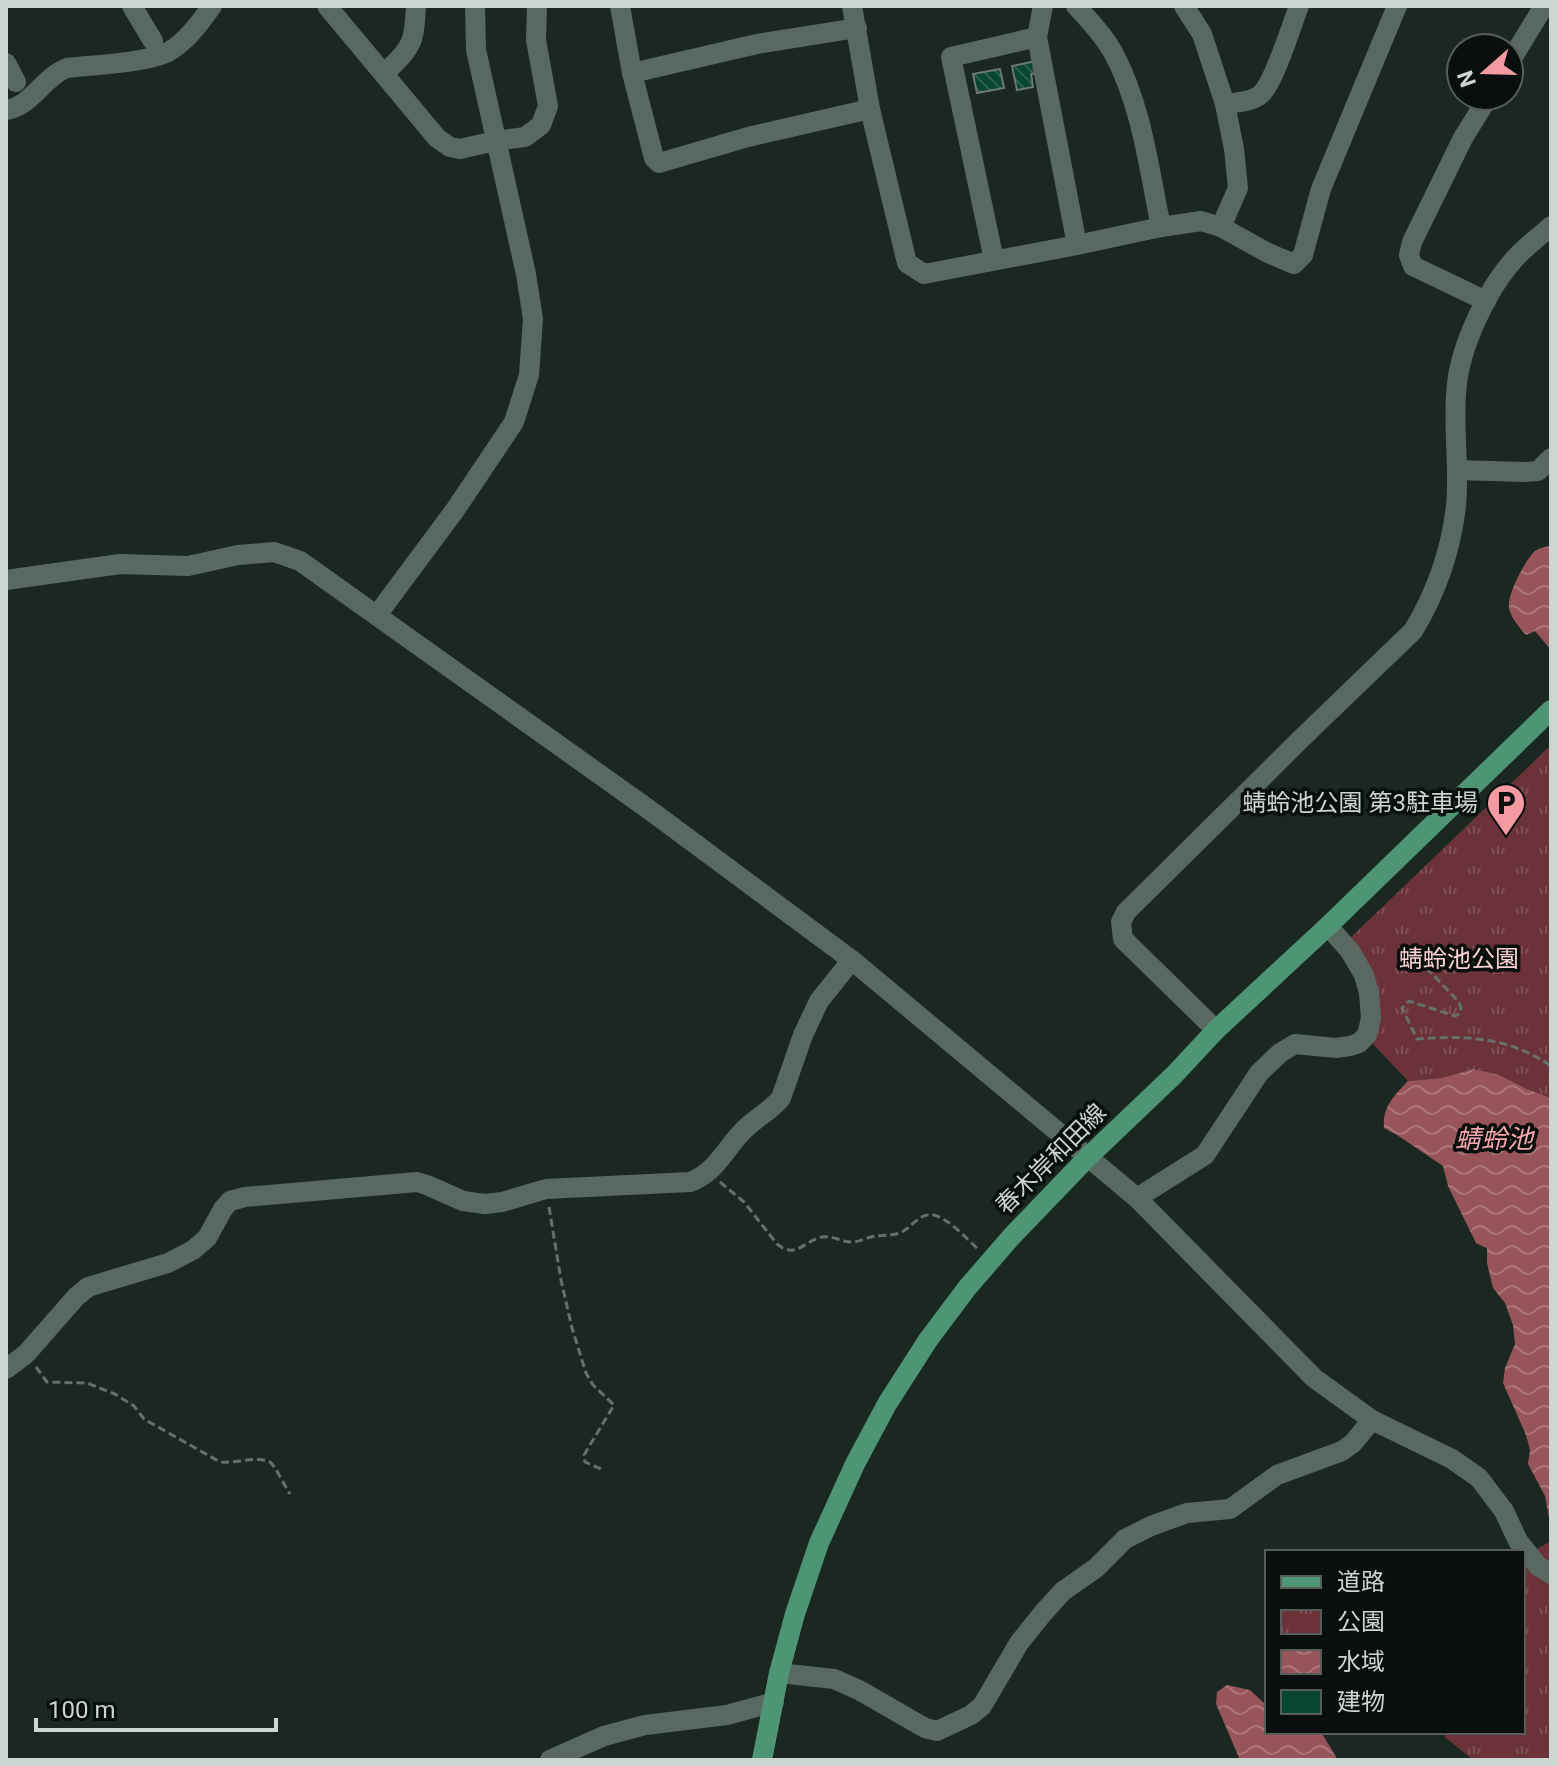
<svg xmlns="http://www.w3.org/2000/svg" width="1557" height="1766" viewBox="0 0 1557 1766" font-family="Roboto,'Noto Sans JP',sans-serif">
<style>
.park{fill:url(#park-tufts)}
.water{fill:url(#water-waves)}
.building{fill:url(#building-back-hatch);stroke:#6a7971;stroke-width:2}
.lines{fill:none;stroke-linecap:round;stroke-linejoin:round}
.path{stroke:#64706a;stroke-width:3;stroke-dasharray:8 4;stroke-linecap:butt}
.minor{stroke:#596860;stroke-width:20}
.major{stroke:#4d9575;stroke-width:20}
.labels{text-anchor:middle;stroke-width:7;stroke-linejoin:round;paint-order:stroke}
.poi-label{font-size:24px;fill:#ccd5d0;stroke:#090f0c;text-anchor:end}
.park-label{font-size:24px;fill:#fbd0d3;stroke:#090f0c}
.street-label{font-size:24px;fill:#ccd5d0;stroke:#090f0c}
.water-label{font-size:26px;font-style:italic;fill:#f7a6ac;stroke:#090f0c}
</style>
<defs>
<pattern id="park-tufts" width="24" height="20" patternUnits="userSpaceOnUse" patternTransform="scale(2)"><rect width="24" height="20" fill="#6b3339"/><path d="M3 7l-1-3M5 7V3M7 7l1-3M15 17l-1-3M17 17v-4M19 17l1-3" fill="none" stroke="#7f5055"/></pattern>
<pattern id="water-waves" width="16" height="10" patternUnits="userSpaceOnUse" patternTransform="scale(2)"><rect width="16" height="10" fill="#98545b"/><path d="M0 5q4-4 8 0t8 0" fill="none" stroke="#aa7479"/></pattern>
<pattern id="building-back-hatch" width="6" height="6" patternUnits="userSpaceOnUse" patternTransform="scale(2)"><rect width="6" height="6" fill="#09462f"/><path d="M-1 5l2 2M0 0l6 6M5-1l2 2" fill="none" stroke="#2c604c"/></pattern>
</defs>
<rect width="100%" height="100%" fill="#1a2821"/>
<g class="park">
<polygon points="1551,745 1551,1098 1473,1069 1442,1078 1408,1081 1373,1044 1377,1013 1348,940"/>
<polygon points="1551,1541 1551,1760 1473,1760 1445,1737 1446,1732 1523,1732 1523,1557"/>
</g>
<g class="water">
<path d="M1551 546V650L1535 631 1526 635C1519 627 1510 617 1509 607 1507 595 1525 561 1533 553 1538 548 1544 547 1551 546Z"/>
<path d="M1473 1069 1499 1075 1527 1089 1551 1098V1528L1545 1496 1528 1464 1530 1450 1526 1435 1503 1383 1505 1368 1515 1344 1513 1325 1505 1303 1493 1288 1487 1263V1248L1476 1243 1448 1186 1443 1166 1397 1135 1384 1128C1382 1107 1394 1096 1408 1081L1442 1078Z"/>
<polygon points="1227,1685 1250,1690 1267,1706 1267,1732 1321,1732 1338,1760 1240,1760 1216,1704 1217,1692"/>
</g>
<g class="building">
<polygon points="1036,61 1039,73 1031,74 1033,87 1017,90 1012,66"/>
<polygon points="1000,69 1004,88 977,93 973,74"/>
</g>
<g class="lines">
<g class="path">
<path d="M1418 959 1459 1002 1461 1008 1459 1014 1455 1016 1409 1001 1402 1008 1417 1039C1465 1035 1510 1037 1551 1066"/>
<path d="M720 1182 744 1202 777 1244C796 1260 805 1240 822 1237 833 1235 843 1243 853 1242 859 1242 865 1238 871 1237 879 1235 888 1236 896 1234 910 1232 917 1212 934 1215 949 1219 967 1239 979 1250"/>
<polyline points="549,1207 561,1280 572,1328 586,1373 593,1385 614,1405 584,1455 585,1462 601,1469"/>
<path d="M36 1367 47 1382 87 1383 115 1394 134 1406 144 1419 220 1462C234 1464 264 1454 272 1464 279 1473 284 1485 290 1494"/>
</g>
<g class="minor">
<polyline points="132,6 153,41"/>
<polyline points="327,6 437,138 450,147 460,149 495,141 525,137 541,125 548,106 536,40 537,6"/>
<polyline points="620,6 632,73 654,158 659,163 748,137 870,109"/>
<polyline points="852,6 870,109 907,263 924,274 1077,245 1161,227 1201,221 1221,227 1268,253 1294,264 1303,255 1321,189 1397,6"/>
<polyline points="1043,6 1037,37 1077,245"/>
<path d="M1076 6C1090 21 1104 36 1114 54 1142 107 1149 169 1161 227"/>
<polyline points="1184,6 1202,34 1225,104 1234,149 1238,188 1221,227"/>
<polyline points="6,63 16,82"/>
<polyline points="1509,63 1544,6"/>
<polyline points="632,73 757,44 857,28"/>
<path d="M384 74C412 46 414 46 416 6"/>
<path d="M1225 104C1237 102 1253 102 1261 94 1274 83 1292 24 1299 6"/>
<path d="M6 110C31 107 43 77 67 68 93 65 146 63 168 52 186 42 200 23 212 6"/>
<polyline points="994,260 951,57 1037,37"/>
<polyline points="1486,301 1413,266 1409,255 1412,242 1463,138 1489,96"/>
<polyline points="1457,470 1524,472 1538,471 1551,458"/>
<polyline points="6,580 120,564 188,566 238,555 274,552 300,561 651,811 853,961 1137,1198 1314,1378 1372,1420 1452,1459 1479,1478 1504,1511 1518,1541 1538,1566 1551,1574"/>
<polyline points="377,615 455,510 514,422 529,375 533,319 526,274 476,50 475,6"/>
<path d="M1216 1030 1123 939 1121 922 1126 912 1307 733 1413 631C1436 593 1451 550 1456 506 1460 465 1452 424 1457 384 1461 346 1486 292 1511 263 1522 249 1538 238 1551 226"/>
<polyline points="1137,1198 1205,1155 1259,1073 1280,1053 1295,1044 1336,1048 1350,1046 1359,1043 1367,1035 1371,1018 1369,993 1364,975 1350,951 1328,926"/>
<path d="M6 1369 26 1354 76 1297 88 1287 168 1263 193 1250 207 1238 223 1209 230 1201 245 1197 417 1182 427 1185 463 1201 485 1204 502 1202 546 1189 690 1182C715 1173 724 1151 741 1133 753 1119 770 1112 781 1098L803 1035 819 1001 847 966"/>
<polyline points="779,1673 834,1679 859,1690 925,1728 937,1731 971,1715 982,1706 1019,1643 1043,1613 1063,1591 1096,1568 1125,1539 1151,1526 1187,1513 1230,1509 1277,1475 1342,1451 1353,1443 1372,1420"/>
<polyline points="550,1760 604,1736 645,1725 727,1715 774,1702"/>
</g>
<polyline class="major" points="762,1760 779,1673 795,1614 819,1543 855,1464 887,1404 928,1340 967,1288 1012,1236 1088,1157 1174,1075 1216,1030 1328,926 1551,710"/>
</g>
<defs>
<symbol id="parking-pin" viewBox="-11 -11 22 30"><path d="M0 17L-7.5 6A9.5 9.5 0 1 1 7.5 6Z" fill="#f49aa2" stroke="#090f0c"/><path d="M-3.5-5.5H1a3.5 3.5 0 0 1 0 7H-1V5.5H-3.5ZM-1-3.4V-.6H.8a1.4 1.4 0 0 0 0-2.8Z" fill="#111"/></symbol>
</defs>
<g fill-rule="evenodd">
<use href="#parking-pin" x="1484" y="781" width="44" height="60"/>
</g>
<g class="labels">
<g class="poi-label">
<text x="1478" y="811">蜻蛉池公園 第3駐車場</text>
</g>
<g class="park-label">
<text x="1459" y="967">蜻蛉池公園</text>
</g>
<g class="street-label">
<text transform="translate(1051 1159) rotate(-45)" y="8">春木岸和田線</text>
</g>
<g class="water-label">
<text x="1494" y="1148">蜻蛉池</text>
</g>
</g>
<rect width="1557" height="1766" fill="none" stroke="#ccd5d0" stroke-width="16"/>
<rect x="1265" y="1550" width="260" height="184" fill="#090f0c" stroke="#575e5a" stroke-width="2"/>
<rect x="1281" y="1576" width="40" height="12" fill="#4d9575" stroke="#575e5a" stroke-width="2"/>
<text x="1337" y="1590" font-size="24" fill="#ccd5d0">道路</text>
<rect x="1281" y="1610" width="40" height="24" fill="url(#park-tufts)" stroke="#575e5a" stroke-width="2"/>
<text x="1337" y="1630" font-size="24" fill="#ccd5d0">公園</text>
<rect x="1281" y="1650" width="40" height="24" fill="url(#water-waves)" stroke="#575e5a" stroke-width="2"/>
<text x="1337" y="1670" font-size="24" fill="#ccd5d0">水域</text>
<rect x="1281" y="1690" width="40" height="24" fill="#09462f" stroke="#575e5a" stroke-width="2"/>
<text x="1337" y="1710" font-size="24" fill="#ccd5d0">建物</text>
<g transform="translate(1485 72) rotate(250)"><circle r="38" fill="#090f0c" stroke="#575e5a" stroke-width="2"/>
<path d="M0-6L14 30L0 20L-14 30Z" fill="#f49aa2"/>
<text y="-12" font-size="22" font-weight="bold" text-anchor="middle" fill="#ccd5d0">N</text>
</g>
<path d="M36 1718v12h240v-12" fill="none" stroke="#ccd5d0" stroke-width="4"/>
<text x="48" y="1718" font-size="24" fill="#ccd5d0" stroke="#090f0c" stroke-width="6" paint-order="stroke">100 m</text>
</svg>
